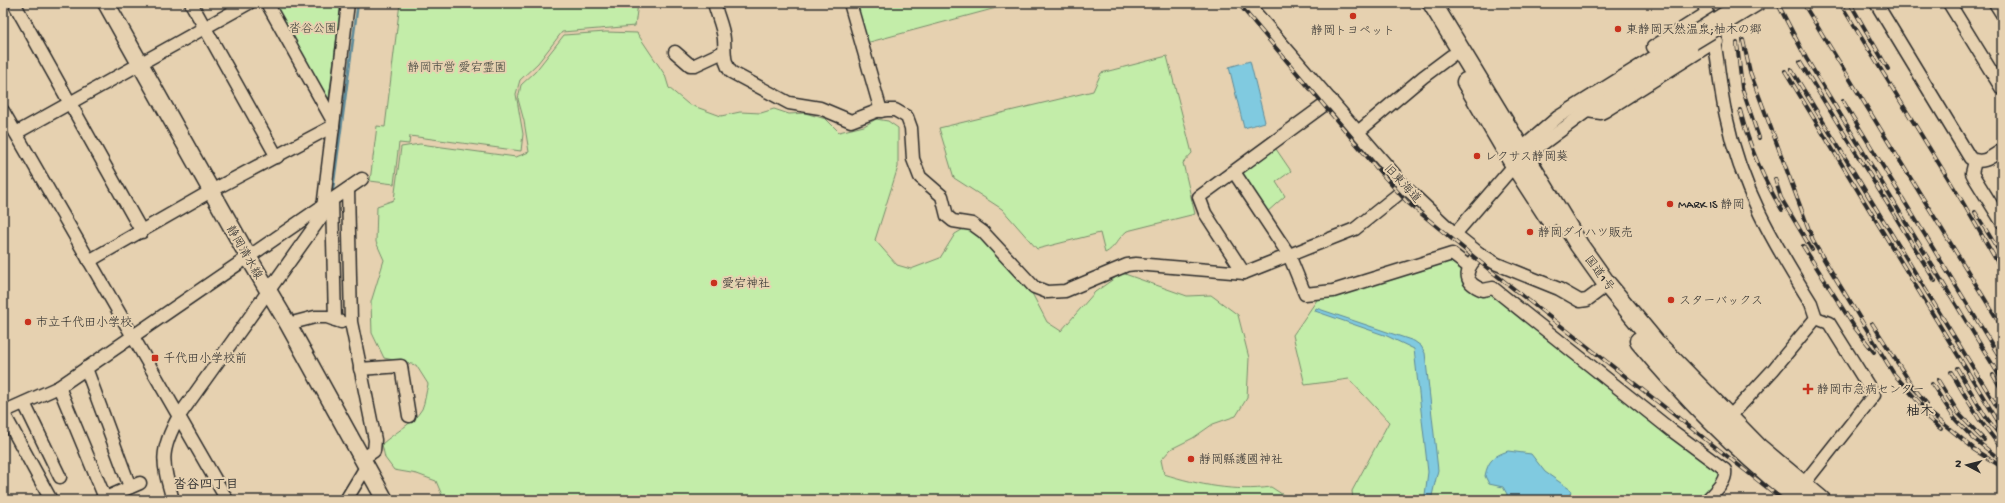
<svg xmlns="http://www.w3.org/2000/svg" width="2005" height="503" viewBox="0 0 2005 503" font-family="'Gochi Hand','Klee One',sans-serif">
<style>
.green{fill:#c3eda9;stroke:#778c6a}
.water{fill:#80cae0;stroke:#5e8a98}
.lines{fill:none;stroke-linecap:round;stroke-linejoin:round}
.stream{stroke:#5e8a98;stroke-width:2.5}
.minor-casing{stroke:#2b2b2b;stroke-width:15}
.major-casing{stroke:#2b2b2b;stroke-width:19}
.highway-casing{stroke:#2b2b2b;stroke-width:21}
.minor{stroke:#e6d1b0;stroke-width:12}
.major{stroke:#e6d1b0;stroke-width:16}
.highway{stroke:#e6d1b0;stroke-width:18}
.rail-casing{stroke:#2b2b2b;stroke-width:4}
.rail{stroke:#e6d1b0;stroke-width:2.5;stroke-dasharray:8;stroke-linecap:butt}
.minor-bridge-casing{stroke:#2b2b2b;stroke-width:15;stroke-linecap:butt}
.minor-bridge{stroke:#e6d1b0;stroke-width:12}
.poi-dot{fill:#c8321e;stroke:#e6d1b0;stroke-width:1.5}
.labels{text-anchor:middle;stroke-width:4;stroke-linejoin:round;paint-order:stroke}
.park-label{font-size:12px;fill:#3a3e38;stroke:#e6d1b0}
.poi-label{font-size:12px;fill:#2b2b2b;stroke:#e6d1b0;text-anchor:start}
.street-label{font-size:12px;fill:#2b2b2b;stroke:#e6d1b0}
.neighbourhood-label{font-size:13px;font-weight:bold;fill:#2b2b2b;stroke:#e6d1b0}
.quarter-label{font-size:14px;font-weight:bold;fill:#2b2b2b;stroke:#e6d1b0}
</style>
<rect width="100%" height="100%" fill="#e6d1b0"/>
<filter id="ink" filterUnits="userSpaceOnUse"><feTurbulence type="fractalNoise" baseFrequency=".025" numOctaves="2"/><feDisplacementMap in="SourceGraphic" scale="8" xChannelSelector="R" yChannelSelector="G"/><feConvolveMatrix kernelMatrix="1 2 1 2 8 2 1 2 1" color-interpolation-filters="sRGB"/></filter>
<g filter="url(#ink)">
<g class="green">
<polygon points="271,3 341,3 329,98 325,98"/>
<polygon points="400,3 638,3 635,26 562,32 538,63 520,80 516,94 523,134 521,151 410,136 409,144 399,143 394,184 370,181 377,126 385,127"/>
<polygon points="856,3 999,3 1000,7 866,43"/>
<path d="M606 32 637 33 665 75 669 88 688 104 721 116 740 112 761 113 774 109 789 114 805 113 826 119 839 132 864 126 876 119 888 121 898 128V167L875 240 897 265 911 269 940 258 955 234 972 224 1023 276 1047 322 1061 331 1095 292 1122 273 1187 296 1211 295 1238 315 1249 358 1247 398 1236 416 1213 424 1193 438 1171 449 1161 460 1164 474C1199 485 1235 492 1271 487L1291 500H444L436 481 417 474 394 470 385 458 382 444C395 432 413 424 422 409 425 402 426 392 428 384L416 365 384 358 372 333 371 302 384 260 376 242 377 206 394 200 401 147 420 144 516 157 529 152 524 121 518 99 521 85 535 72 564 35Z"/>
<path d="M1167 56 1192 153 1183 163 1195 214 1127 231C1118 238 1115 248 1105 253L1100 233 1037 249 1002 209 954 178 939 128 1093 91 1101 73Z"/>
<polygon points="1271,148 1276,149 1291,171 1276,182 1285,196 1266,213 1240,171"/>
<polygon points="1451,261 1721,476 1700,500 1353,500 1352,491 1389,422 1349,379 1305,385 1293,335 1319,297"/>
</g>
<g class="water">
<polygon points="1250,61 1265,122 1244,128 1229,67"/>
<polygon points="1316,308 1414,341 1421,346 1425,353 1438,470 1431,500 1428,500 1425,495 1428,472 1414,349 1387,336 1315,311"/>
<path d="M1508 451 1531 454 1545 472 1571 490 1570 495 1536 500H1506L1507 494 1503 487 1489 484 1485 476C1488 461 1493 456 1508 451Z"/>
</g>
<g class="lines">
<polyline class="stream" points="333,189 358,3"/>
<defs>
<g id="minor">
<polyline points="14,3 142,232"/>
<polyline points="191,3 277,157"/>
<polyline points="267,3 333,121"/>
<path d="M714 3C717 15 723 27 724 39 725 51 723 62 731 72L789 103 820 108 851 121 877 111 887 110H895L907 117 911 128 913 159 920 177 942 196 947 216 953 221 972 224 983 232 1034 287 1047 292 1065 291 1127 265 1136 264 1244 273 1355 229 1406 188"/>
<polyline points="850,3 881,111"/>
<polyline points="1247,3 1406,188 1455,234 1480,254 1497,264 1559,289 1580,301 1587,300 1599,291"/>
<path d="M1703 3C1719 42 1717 77 1726 116 1741 188 1773 242 1811 303L1816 318 1773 370 1724 423"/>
<path d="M1876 3 1970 158C1983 165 1991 157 2002 150"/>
<polyline points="1949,3 2002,89"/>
<polyline points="1995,3 2002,14"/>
<polyline points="1653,47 1707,13"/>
<polyline points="675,52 690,65 695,65 723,52"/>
<polyline points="3,111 227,500"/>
<polyline points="1587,111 1601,113 1605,111 1716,41"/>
<polyline points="1358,132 1423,77 1451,56"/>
<polyline points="16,133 249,3"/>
<polyline points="1524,154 1533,151 1587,111 1694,43"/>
<polyline points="1975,161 1972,173 1974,177 2002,222"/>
<polyline points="1234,172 1289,255 1305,294 1333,291 1452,254 1469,267"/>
<polyline points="348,189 351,322 375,440 374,451 362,459"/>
<polyline points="332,200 335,320"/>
<polyline points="1455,234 1524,154 1528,143 1558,117 1689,35"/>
<path d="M1480 254C1466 268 1460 281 1483 290L1493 288 1671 430 1725 470C1727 482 1714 492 1707 500"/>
<polyline points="89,261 211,191 333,126"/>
<polyline points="1244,273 1205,213 1199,197 1331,100"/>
<polyline points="288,324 315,317 327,317 341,322"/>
<polyline points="86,368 130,487"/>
<polyline points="360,369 401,366 409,416"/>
<polyline points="59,387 105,498"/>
<polyline points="24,403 60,477"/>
<polyline points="3,412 59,387 362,179"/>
<polyline points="3,412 51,500"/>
<polyline points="1802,486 1874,395 1829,323 1816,318"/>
<polyline points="101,500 140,483"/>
<path d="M173 500C162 462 159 452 179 416L322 216 348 3"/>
<polyline points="346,500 366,467"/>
</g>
<polyline id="major" points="106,3 249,258 288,324 385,500"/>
<g id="highway">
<polyline points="1432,3 1579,245 1606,283 1655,342 1759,448 1821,500"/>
<polyline points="1466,82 1514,164 1549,218"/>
<path d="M1639 341C1687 399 1741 453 1800 500"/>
</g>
</defs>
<use href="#minor" class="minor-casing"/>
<use href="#major" class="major-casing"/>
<use href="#highway" class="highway-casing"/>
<use href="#minor" class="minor"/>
<use href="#major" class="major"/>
<use href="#highway" class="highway"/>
<defs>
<g id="rail">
<polyline points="1238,3 1380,172 1407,202 1491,271 1783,500"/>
<polyline points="1803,3 2002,327"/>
<polyline points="1840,3 1962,201 2002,270"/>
<polyline points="1850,3 1888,69"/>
<polyline points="1779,6 1806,58 2002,380"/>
<polyline points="1743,40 1750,72 1814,243 1894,374 1923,407 1978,452"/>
<polyline points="1737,43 1742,88 1759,138"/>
<polyline points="1800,62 1935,281"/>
<polyline points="1791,69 2002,415"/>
<polyline points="1785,71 2002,428"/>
<polyline points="1843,101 2002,361"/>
<path d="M1740 110C1749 145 1763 179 1782 210"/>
<polyline points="1775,179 1781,198 1812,250"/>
<polyline points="1975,212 2002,256"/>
<polyline points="1803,246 1855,328 1874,352"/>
<polyline points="1872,323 1913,387 1927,404"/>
<polyline points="1957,368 1985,416 2002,438"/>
<polyline points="1951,372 1979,419 2002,449"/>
<polyline points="1993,375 2002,390"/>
<polyline points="1938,380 1959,414 1984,440"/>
<polyline points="1932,384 1955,419 1973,438 2002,461"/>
<polyline points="1915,407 1941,429"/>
<polyline points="1973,449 2002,467"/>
</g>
</defs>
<use href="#rail" class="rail-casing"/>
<use href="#rail" class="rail"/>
<defs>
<g id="minor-bridge">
<polyline points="1689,35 1740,3"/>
<polyline points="1694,43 1760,3"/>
</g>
</defs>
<use href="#minor-bridge" class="minor-bridge-casing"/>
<use href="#minor-bridge" class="minor-bridge"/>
</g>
</g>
<g class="poi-dot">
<circle cx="1353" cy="16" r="4"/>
<circle cx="1618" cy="29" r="4"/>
<circle cx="1477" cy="156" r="4"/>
<circle cx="1670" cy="204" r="4"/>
<circle cx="1530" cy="232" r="4"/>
<circle cx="714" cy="283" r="4"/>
<circle cx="1671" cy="300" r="4"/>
<circle cx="28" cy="322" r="4"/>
<rect x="151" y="354" width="8" height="8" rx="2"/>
<path d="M1806 383h4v4h4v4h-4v4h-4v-4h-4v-4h4z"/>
<circle cx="1191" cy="459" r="4"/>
</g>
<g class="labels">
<g class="park-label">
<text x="313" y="32">沓谷公園</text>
<text x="457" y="71">静岡市営 愛宕霊園</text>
</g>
<g class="poi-label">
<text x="1626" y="33">東静岡天然温泉;柚木の郷</text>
<text x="1353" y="34" text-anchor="middle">静岡トヨペット</text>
<text x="1485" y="160">レクサス静岡葵</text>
<text x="1678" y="208">MARK IS 静岡</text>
<text x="1538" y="236">静岡ダイハツ販売</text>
<text x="722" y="287">愛宕神社</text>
<text x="1679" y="304">スターバックス</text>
<text x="36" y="326">市立千代田小学校</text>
<text x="163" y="362">千代田小学校前</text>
<text x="1817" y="393">静岡市急病センター</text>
<text x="1199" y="463">靜岡縣護國神社</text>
</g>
<g class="street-label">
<text transform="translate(1403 183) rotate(47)" y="4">旧東海道</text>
<text transform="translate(245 252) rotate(60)" y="4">静岡清水線</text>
<text transform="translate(1600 273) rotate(53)" y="4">国道1号</text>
</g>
<g class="neighbourhood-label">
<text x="206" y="488">沓谷四丁目</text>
</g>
<g class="quarter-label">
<text x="1920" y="415">柚木</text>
</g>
</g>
<rect width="2005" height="503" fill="none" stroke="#e6d1b0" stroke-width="16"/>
<rect x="8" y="8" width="1989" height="487" fill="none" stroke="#2b2b2b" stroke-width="1.5" filter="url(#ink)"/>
<g transform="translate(1967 465) rotate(277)" stroke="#e6d1b0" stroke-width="3" paint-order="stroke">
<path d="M0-3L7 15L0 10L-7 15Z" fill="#2b2b2b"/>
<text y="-6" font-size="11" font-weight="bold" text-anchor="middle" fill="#2b2b2b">N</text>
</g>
</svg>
